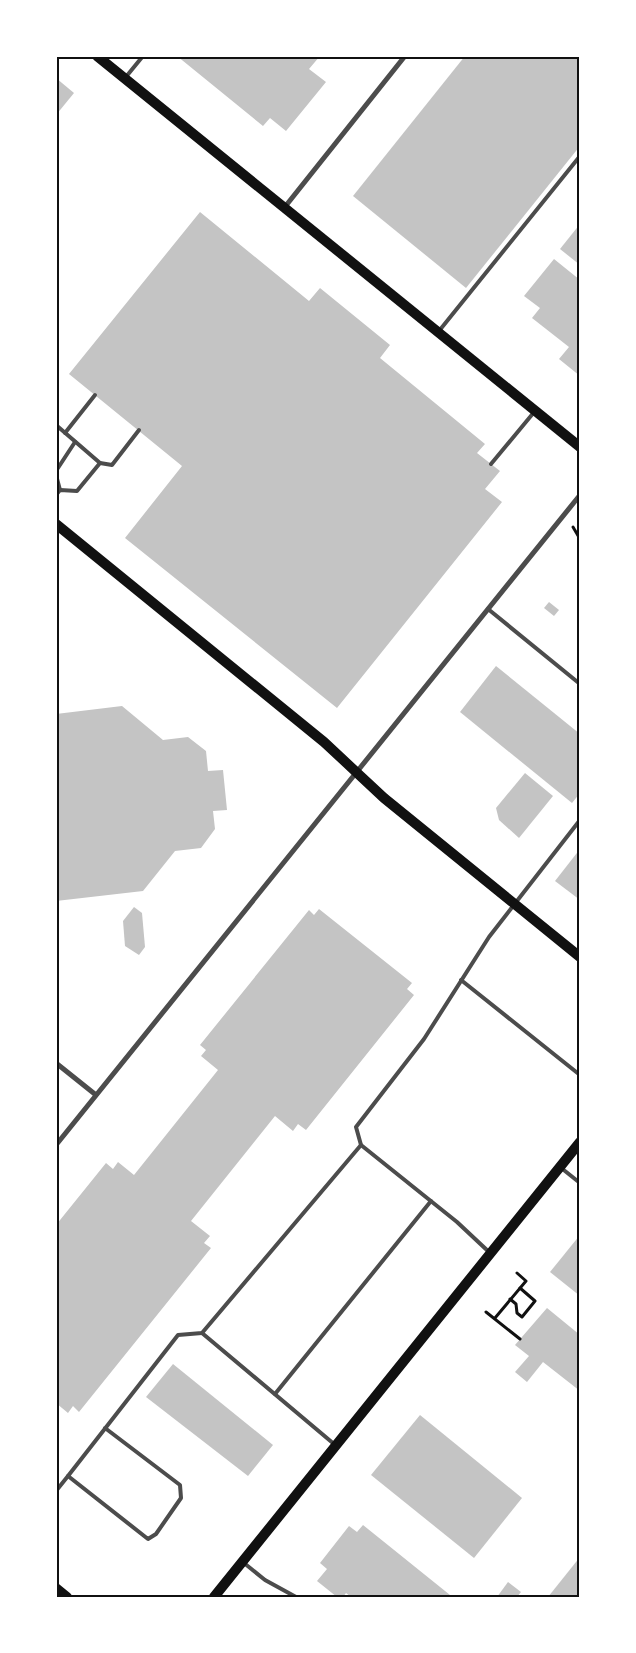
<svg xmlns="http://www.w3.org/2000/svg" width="636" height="1653" viewBox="0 0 636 1653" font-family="Poppins,sans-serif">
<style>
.building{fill:#c4c4c4}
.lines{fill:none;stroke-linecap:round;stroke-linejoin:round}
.path{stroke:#111;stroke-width:3}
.service{stroke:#4c4c4c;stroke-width:4}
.minor{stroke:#4c4c4c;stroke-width:5}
.secondary{stroke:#111;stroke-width:10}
.neatline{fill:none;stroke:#111;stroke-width:2}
</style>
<rect width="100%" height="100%" fill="#fff"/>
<g class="building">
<polygon points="177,56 320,56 309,69 326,82 286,131 270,118 263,126"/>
<polygon points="465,56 580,56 580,146 466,288 353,196"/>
<polygon points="56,78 74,93 56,115"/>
<polygon points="200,212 309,301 320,288 390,345 380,358 485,444 477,453 500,471 485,489 502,502 337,708 125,538 182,466 69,374"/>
<polygon points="580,224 580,265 560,249"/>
<polygon points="554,259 580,280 580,376 559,359 569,347 532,318 540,308 524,296"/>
<polygon points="549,602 559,610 554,616 544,608"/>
<polygon points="496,666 580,734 580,793 572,803 460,712"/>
<polygon points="122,706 163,740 188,737 206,751 208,771 223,770 227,810 213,811 215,829 201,848 175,851 143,891 56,901 56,714"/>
<polygon points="525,773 553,796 519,838 499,820 496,808"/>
<polygon points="580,849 580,900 555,881"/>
<polygon points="134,907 142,913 145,947 139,955 125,946 123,921"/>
<polygon points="319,909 412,983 407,989 414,995 306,1130 298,1124 293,1131 275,1116 191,1221 210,1236 204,1243 211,1248 79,1412 73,1406 68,1413 56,1403 56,1225 106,1163 113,1169 118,1162 134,1175 218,1070 201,1056 206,1050 200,1045 309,910 314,915"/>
<polygon points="580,1235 580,1296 550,1272"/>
<polygon points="547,1308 580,1335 580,1391 543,1362 527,1382 515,1372 529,1356 515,1345"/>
<polygon points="173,1364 273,1445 248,1476 146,1397"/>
<polygon points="420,1415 522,1498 474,1558 371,1475"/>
<polygon points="363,1525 450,1595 448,1597 351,1597 346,1593 343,1597 337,1597 317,1581 327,1569 320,1563 349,1526 357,1532"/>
<polygon points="580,1557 580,1597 548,1597"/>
<polygon points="508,1582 521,1592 517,1597 497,1597"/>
</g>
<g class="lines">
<g class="path">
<polyline points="573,527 580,539"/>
<polyline points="510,1299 516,1304 517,1313 522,1317 535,1301 520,1288"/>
<polyline points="486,1312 520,1339"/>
<polyline points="495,1318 526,1281 517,1273"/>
</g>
<g class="service">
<polyline points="125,78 143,56"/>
<polyline points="439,331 580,156"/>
<polyline points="56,425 100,463 77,491 60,490 56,495"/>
<polyline points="65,433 95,395"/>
<polyline points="100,463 112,465 139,430"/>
<polyline points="491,464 535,411"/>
<polyline points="56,471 75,442"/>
<polyline points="56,475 60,490"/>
<polyline points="488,609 580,684"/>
<polyline points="461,980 580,1075"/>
<polyline points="361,1145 356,1127 424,1039 489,937 580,820"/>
<polyline points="560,1167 580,1183"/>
<polyline points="202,1333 334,1444"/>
<polyline points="275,1394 431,1201"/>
<polyline points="105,1428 180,1485 181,1498 156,1534 148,1539 68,1476 178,1335 202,1333 361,1145 457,1222 489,1252"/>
<polyline points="56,1491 68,1476"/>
<polyline points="244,1563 265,1580 296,1597"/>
</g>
<g class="minor">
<polyline points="284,208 405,56"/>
<polyline points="56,1063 96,1095"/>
<polyline points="56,1145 580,495"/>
</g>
<g class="secondary">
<polyline points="97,56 580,447"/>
<polyline points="56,524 324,742 384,798 580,957"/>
<polyline points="56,1588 67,1597"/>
<polyline points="214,1597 580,1142"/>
</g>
</g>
<rect width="636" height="1653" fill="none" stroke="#ffffff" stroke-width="115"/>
<rect x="58" y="58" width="520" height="1538" class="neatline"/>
</svg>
